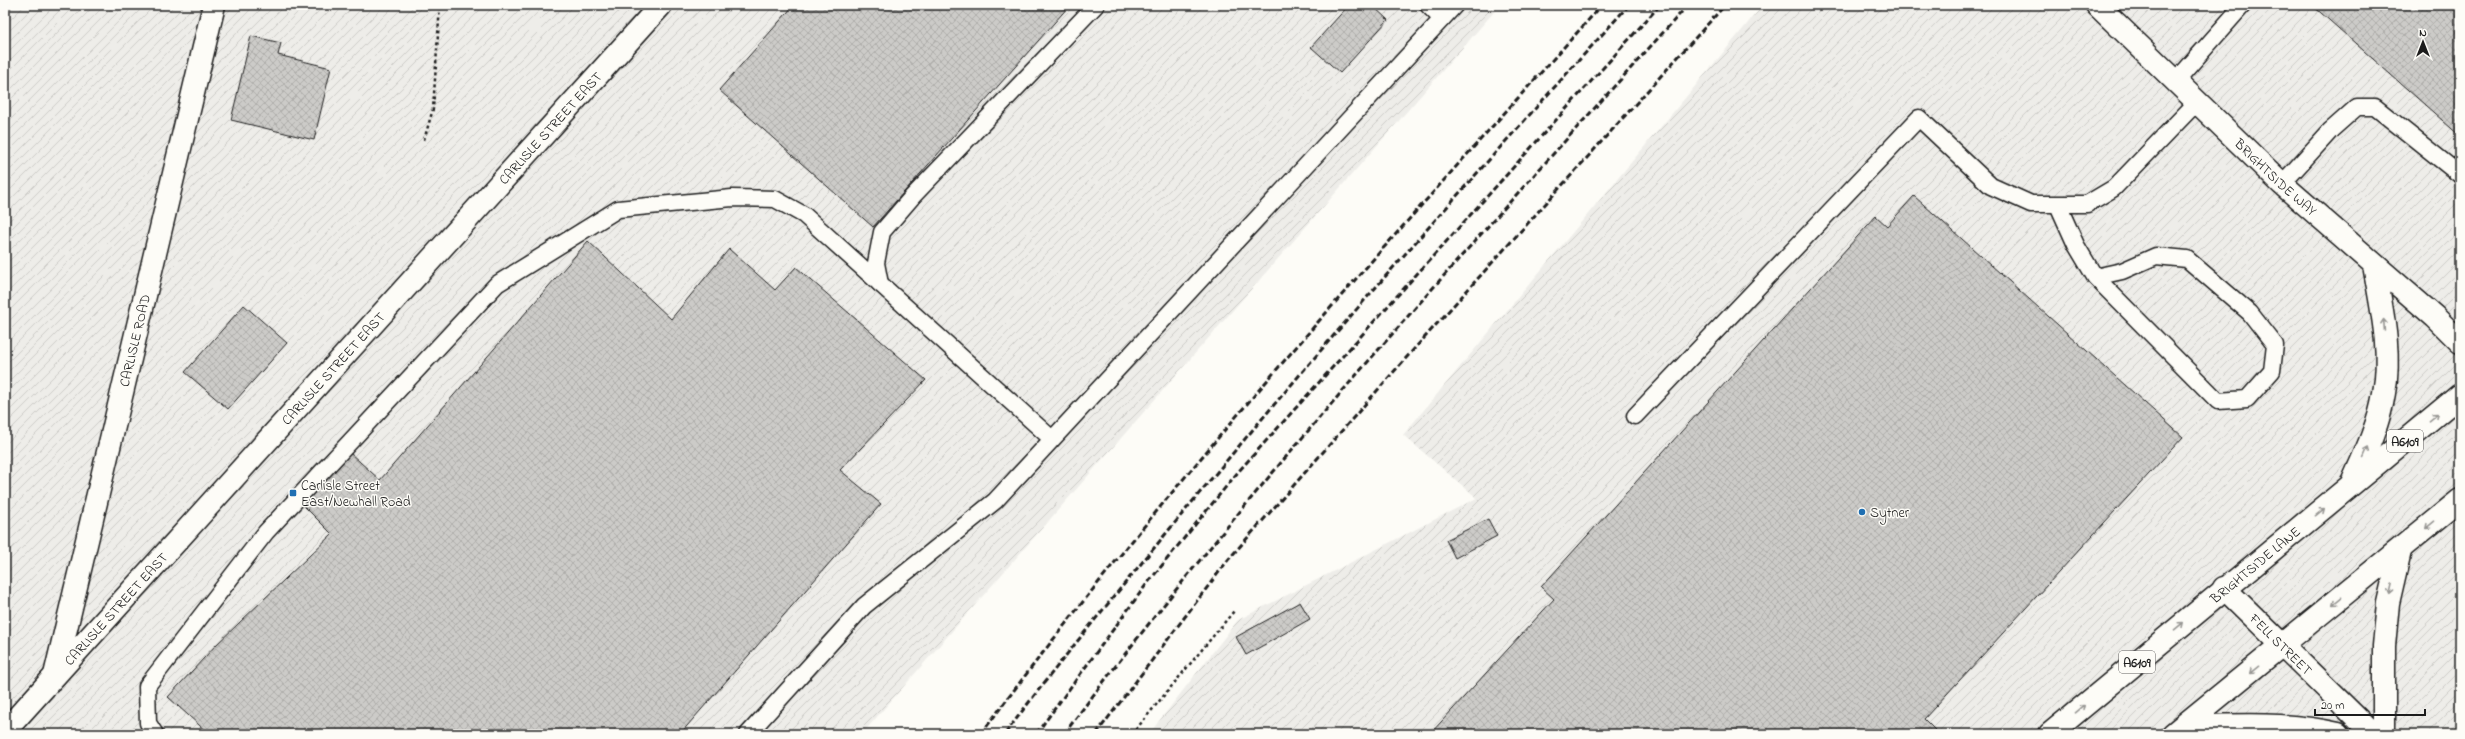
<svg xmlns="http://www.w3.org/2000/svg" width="2465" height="739" viewBox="0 0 2465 739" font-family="'Indie Flower',sans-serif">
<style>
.industrial{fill:url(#industrial-furrows)}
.building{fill:url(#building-cross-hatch);stroke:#1c1c1c}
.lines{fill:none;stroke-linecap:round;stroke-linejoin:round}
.service-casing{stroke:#1c1c1c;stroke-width:19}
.minor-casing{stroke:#1c1c1c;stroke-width:25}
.secondary-casing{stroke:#1c1c1c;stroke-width:25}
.primary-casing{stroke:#1c1c1c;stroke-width:25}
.path{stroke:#1c1c1c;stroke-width:2.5;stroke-dasharray:3 3;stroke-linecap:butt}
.service{stroke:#fdfcf7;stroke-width:16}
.minor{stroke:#fdfcf7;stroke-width:22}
.secondary{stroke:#fdfcf7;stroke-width:22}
.primary{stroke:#fdfcf7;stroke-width:22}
.rail{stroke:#1c1c1c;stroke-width:3;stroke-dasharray:6 3;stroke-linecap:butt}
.oneway{stroke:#989794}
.poi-dot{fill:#1f6fb2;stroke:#fdfcf7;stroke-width:1.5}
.labels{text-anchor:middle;stroke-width:3;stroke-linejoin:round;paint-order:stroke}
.shield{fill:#fdfcf7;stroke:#605f5e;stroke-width:1}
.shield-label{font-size:13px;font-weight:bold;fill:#1c1c1c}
.street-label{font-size:14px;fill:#1c1c1c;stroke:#fdfcf7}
.poi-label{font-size:14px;fill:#1c1c1c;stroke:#fdfcf7;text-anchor:start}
</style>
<defs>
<pattern id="industrial-furrows" width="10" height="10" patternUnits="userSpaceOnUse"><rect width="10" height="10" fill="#eeede9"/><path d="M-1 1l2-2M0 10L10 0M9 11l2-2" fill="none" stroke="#cccbc7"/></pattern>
<pattern id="building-cross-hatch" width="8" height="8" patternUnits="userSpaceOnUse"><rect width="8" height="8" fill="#cccbc8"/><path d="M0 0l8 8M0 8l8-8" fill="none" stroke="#afaeab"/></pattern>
</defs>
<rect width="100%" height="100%" fill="#fdfcf7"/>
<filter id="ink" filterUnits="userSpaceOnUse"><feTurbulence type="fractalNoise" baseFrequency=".025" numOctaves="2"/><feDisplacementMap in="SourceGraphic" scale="8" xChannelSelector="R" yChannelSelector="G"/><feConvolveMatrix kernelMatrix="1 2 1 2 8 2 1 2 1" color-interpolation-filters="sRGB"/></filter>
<g filter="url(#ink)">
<g class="industrial">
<polygon points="5,5 1500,5 862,734 5,734"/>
<polygon points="1763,5 2460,5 2460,734 1149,734 1238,620 1477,498 1403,435"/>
</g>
<g class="building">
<polygon points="794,5 1070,5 873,227 719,90"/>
<polygon points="1349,5 1372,5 1388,20 1340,73 1311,47"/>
<polygon points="2312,5 2460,5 2460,136"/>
<polygon points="251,36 281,43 278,55 331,68 314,140 231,120"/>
<polygon points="1914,196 2183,437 1924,719 1937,732 1935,734 1430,734 1554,599 1541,587 1876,216 1887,226"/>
<polygon points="588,241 671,319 729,249 775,290 796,267 926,380 840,470 881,504 680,734 209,734 168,697 216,645 332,534 303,505 350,453 380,480"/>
<polygon points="244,305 287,343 228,409 185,372"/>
<polygon points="1488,519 1497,536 1455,558 1446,540"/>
<polygon points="1300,602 1310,619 1246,655 1236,637"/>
</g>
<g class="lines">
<defs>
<g id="service">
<polyline points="1428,5 1442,19"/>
<polyline points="2175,82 2243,5"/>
<polyline points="2282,184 2331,130 2357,107 2375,107 2460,175"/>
<polyline points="2058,205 2076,245 2095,277 2218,401 2247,399 2272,371 2275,345 2250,313 2187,259 2156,256 2122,271 2095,277"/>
<polyline points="880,284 876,263 882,232 913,196 1096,5"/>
<polyline points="1635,416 1919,118 1991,186 2031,204 2087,204 2114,188 2196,103"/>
<polyline points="155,734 148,723 147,686 266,532 497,284 618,209 732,198 775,199 804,215 1052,439"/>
<polyline points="748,734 864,606 995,501 1455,5"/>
</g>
<g id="minor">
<path id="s1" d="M2097 5 2282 184 2435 317 2460 342"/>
<path id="s2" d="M2224 588 2373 734"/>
<path id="s3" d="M55 675 214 5"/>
</g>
<g id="secondary">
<path id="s4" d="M5 731 661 5"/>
</g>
<g id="primary">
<path d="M2352 483C2365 454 2379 425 2384 393 2392 351 2381 306 2374 265"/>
<path d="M2182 727C2235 725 2286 722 2338 734"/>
<path id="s5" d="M2050 734 2460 395"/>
<polyline points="2173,734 2460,500"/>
<polyline points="2384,734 2384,646 2388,603 2400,551"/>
</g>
</defs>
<use href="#service" class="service-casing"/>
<use href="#minor" class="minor-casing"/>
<use href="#secondary" class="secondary-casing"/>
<use href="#primary" class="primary-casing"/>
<g class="path">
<polyline points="424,140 433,109 440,5"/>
<polyline points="1132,734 1234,611"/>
</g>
<use href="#service" class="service"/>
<use href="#minor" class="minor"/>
<use href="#secondary" class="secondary"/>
<use href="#primary" class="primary"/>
<g class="rail">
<path d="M981 734C1171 479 1389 241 1602 5"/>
<path d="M1005 734C1054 668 1107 605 1159 542 1310 358 1469 181 1629 5"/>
<polyline points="1036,734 1146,585 1238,472 1660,5"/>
<path d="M1064 734C1256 477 1473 243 1688 5"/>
<polyline points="1096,734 1228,560 1397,368 1725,5"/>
</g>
</g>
<defs><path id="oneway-shaft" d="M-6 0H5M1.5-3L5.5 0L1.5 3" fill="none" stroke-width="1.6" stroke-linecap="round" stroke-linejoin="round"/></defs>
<g class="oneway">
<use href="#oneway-shaft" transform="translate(2384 325) rotate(-94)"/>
<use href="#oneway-shaft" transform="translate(2434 417) rotate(-40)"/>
<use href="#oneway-shaft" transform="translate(2366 452) rotate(-66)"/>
<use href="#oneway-shaft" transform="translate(2320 512) rotate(-39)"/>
<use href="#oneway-shaft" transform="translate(2430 525) rotate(140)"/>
<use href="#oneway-shaft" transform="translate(2391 589) rotate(103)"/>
<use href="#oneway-shaft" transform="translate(2337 601) rotate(141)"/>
<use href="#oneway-shaft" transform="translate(2179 626) rotate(-40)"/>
<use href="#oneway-shaft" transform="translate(2254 670) rotate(141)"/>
<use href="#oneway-shaft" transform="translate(2080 709) rotate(-40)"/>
</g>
</g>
<g class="poi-dot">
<rect x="289" y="489" width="8" height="8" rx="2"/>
<circle cx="1862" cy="512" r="4"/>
</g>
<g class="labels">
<g class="shield">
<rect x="2387" y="430" width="36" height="22" rx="3"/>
<rect x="2119" y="651" width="36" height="22" rx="3"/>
</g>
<g class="shield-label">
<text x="2405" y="446">A6109</text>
<text x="2137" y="667">A6109</text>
</g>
<g class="street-label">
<text dy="5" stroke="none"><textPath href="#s4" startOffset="813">CARLISLE STREET EAST</textPath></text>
<text dy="5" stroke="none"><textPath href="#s1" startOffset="248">BRIGHTSIDE WAY</textPath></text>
<text dy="5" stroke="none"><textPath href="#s3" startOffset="344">CARLISLE ROAD</textPath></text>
<text dy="5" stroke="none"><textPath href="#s4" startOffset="489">CARLISLE STREET EAST</textPath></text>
<text dy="5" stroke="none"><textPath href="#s5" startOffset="266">BRIGHTSIDE LANE</textPath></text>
<text dy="5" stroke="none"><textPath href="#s4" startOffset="165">CARLISLE STREET EAST</textPath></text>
<text dy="5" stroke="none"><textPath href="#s2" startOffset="80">FELL STREET</textPath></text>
</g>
<g class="poi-label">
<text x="301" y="490">Carlisle Street<tspan x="301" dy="16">East/Newhall Road</tspan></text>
<text x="1870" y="517">Sytner</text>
</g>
</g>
<rect width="2465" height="739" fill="none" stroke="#fdfcf7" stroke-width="20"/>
<rect x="10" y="10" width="2445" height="719" fill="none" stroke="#1c1c1c" stroke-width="1.5" filter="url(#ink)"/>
<g transform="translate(2423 42)" stroke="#fdfcf7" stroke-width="3" paint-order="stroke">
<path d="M0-3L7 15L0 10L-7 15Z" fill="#1c1c1c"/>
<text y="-6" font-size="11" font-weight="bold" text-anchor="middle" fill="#1c1c1c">N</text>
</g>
<path d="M2315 709v6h110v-6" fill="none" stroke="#1c1c1c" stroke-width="2"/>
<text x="2321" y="709" font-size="12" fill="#1c1c1c" stroke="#fdfcf7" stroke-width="3" paint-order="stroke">20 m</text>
</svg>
